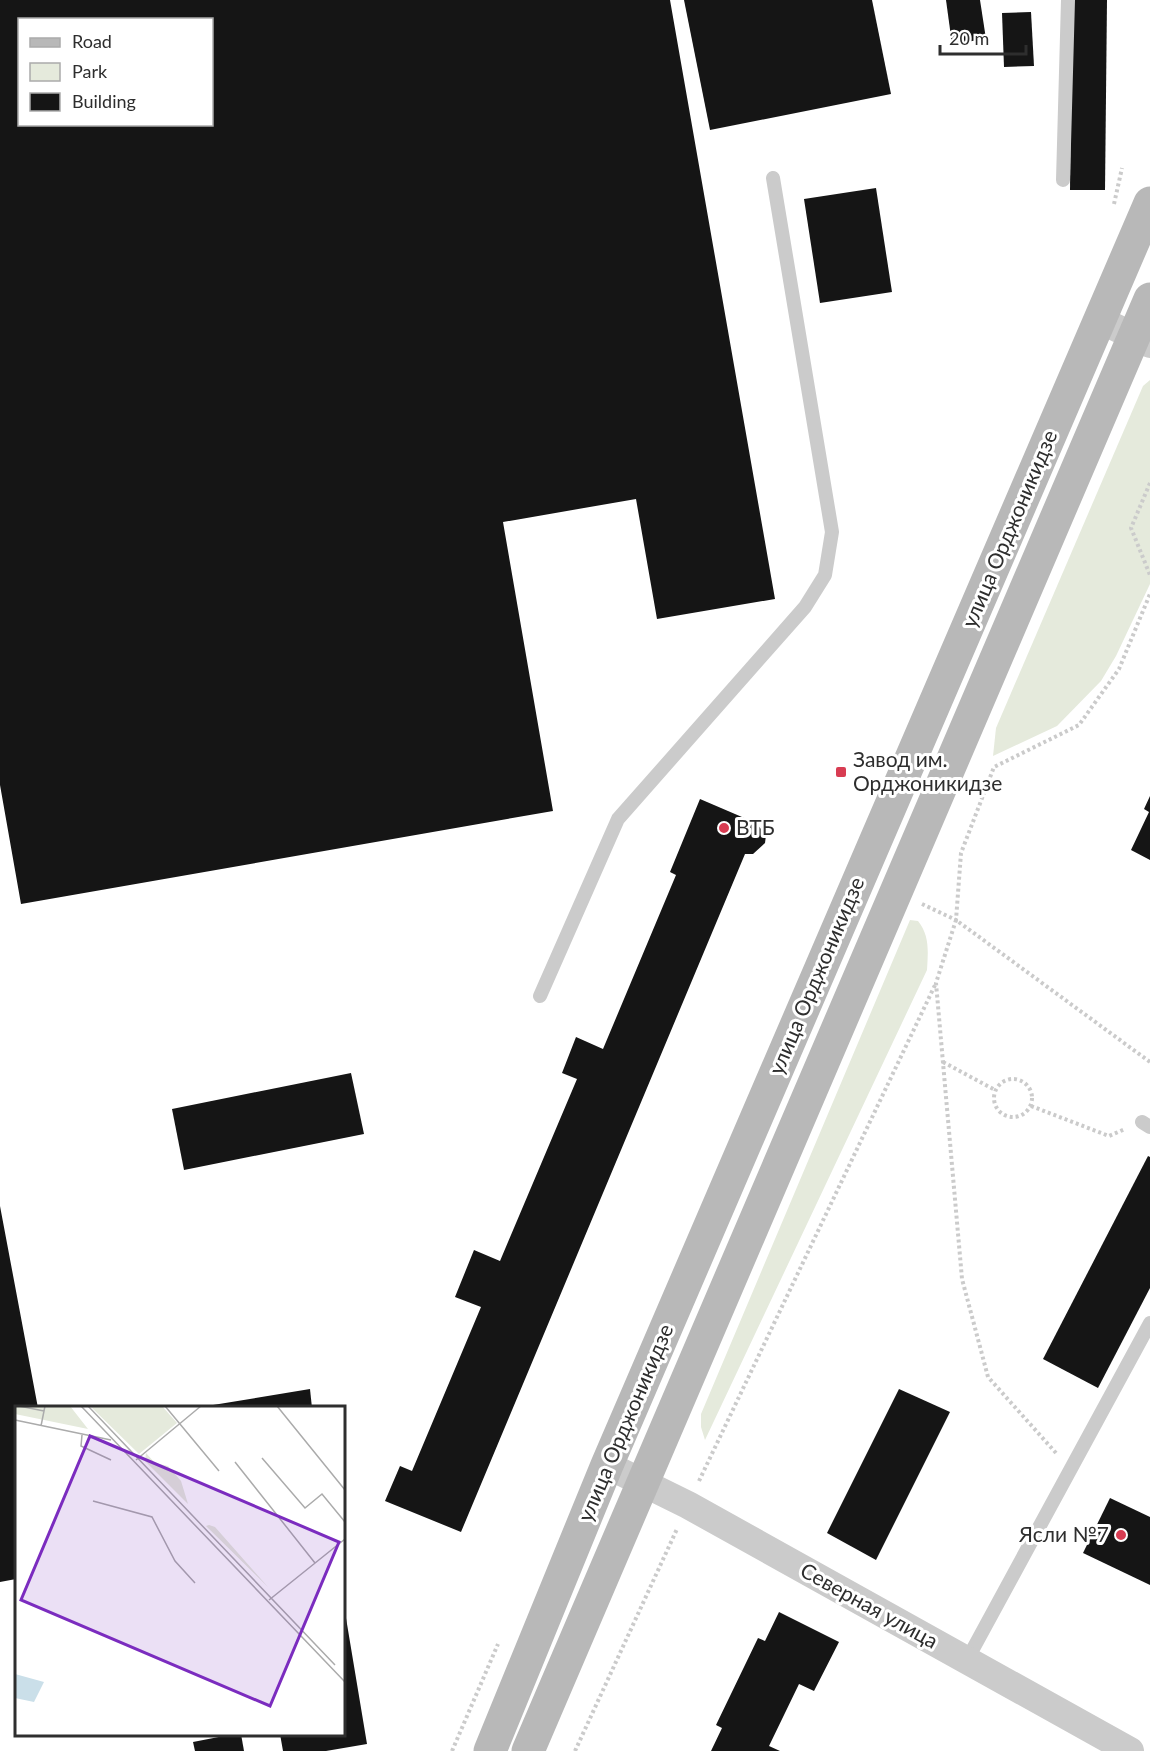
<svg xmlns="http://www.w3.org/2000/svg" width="1150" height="1751" viewBox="0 0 1150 1751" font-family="Lato,sans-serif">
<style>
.green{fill:#e5eadc}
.building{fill:#151515;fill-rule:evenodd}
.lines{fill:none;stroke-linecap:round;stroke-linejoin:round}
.path{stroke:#cbcbcb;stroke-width:4;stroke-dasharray:3 3;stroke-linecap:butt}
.service{stroke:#cbcbcb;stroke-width:14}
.minor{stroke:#cbcbcb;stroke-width:28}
.secondary{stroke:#b8b8b8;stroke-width:33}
.poi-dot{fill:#d83c52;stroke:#fff;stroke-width:2}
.labels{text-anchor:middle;stroke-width:6;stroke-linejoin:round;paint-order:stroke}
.street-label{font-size:21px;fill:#2e2e2e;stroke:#fff}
.poi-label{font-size:21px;fill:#2e2e2e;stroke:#fff;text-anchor:start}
.inset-road{fill:none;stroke:#ababab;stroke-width:1.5}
.view{fill:#7b2cbf;fill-opacity:0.15;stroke:#7b2cbf;stroke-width:3}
.inset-edge{fill:none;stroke:#2e2e2e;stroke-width:3}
</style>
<rect width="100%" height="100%" fill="#fff"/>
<g class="green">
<polygon points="1150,380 1150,584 1116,656 1101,681 1057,726 993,756 996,728 1143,386"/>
<path d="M910 920 918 921C930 936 928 952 927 970L705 1440 701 1427V1414Z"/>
</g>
<g class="building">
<path d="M0 0H670L775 599 657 619 636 499 503 522 553 811 21 904 0 785ZM20 20H212V124H20Z"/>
<polygon points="684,0 872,0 891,94 710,130"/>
<polygon points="946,0 980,0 986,39 952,44"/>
<polygon points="1072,0 1107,0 1105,190 1070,190"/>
<polygon points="1031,12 1034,66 1004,67 1002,13"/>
<polygon points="876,188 892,292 820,303 804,199"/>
<polygon points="1150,796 1150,860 1131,850 1149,812 1144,809"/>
<polygon points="700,799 756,823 766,835 765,843 753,854 745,854 461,1532 385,1501 400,1466 412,1471 481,1307 455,1297 474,1250 500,1261 577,1079 562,1073 576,1037 603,1049 676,875 670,872"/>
<polygon points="351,1073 364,1134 184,1170 172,1109"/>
<polygon points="1148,1156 1150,1157 1150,1288 1098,1388 1043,1359"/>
<polygon points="0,1206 38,1408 16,1408 16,1579 0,1582"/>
<polygon points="310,1389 312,1408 213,1408 213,1405"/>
<polygon points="899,1389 950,1412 876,1560 827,1533"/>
<polygon points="1110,1498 1150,1517 1150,1585 1083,1553"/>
<polygon points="344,1606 367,1744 326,1751 283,1751 280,1734 344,1734"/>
<polygon points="779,1612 839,1642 814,1691 799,1684 769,1746 780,1751 711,1751 722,1728 716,1725 758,1638 765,1641"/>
<polygon points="234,1734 241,1734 244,1751 195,1751 193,1742"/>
</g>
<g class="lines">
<g class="path">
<polyline points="1114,204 1122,168"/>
<polyline points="1150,483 1131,528 1150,575"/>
<polyline points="922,904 956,920 961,853 994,767 1079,725 1119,669 1150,594"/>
<polyline points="943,1062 995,1090"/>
<circle cx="1013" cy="1098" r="19"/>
<polyline points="1031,1106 1109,1136 1125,1129"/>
<polyline points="1056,1453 988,1377 962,1279 936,983 956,920 1150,1062"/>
<polyline points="699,1481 936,983"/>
<polyline points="452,1751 498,1644"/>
<polyline points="575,1751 677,1529"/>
</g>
<g class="service">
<polyline points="1063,180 1068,0"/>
<polyline points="540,996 618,819 805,607 825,575 832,532 773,178"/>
<polyline points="1142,1122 1150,1127"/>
<polyline points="967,1660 1150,1323"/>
</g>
<g class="minor">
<polyline points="1100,320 1150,344"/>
<polyline points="607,1465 688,1505 1130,1751"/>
</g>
<g class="secondary">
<polyline points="490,1751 607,1465 1150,203"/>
<polyline points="528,1751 1150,299"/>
</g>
</g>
<g class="poi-dot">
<rect x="835" y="766" width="12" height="12" rx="3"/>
<circle cx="724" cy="828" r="6"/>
<circle cx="1121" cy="1535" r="6"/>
</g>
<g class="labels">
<g class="street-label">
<text transform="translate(1010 529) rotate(-67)" y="7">улица Орджоникидзе</text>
<text transform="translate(817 976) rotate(-67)" y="7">улица Орджоникидзе</text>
<text transform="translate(626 1423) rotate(-67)" y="7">улица Орджоникидзе</text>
<text transform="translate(869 1606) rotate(29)" y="7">Северная улица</text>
</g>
<g class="poi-label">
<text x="853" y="767">Завод им.<tspan x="853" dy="24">Орджоникидзе</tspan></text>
<text x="736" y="835">ВТБ</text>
<text x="1109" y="1542" text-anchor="end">Ясли №7</text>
</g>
</g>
<g transform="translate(15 1406)">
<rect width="330" height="330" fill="#fff"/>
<path d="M0 0H55L73 23 0 8ZM75 0H147L162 17 124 48ZM131 47 140 57 153 60 166 75 173 98 130 55ZM194 119 200 121 253 181 191 120Z" fill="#e5eadc"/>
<path d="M0 268 29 276 19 296 0 292Z" fill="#cadfe9"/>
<path class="inset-road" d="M4 0 29 5M66 0 330 276M73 0 320 259M150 0 204 65M262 0 330 84M0 14 96 34M26 20 30 0M67 29 66 40 96 54M247 52 290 102 307 88 330 116M121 54 186 0M220 56 300 157M78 95 137 111 160 155 180 177M254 194 330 133"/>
<path class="view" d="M75 30 324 136 255 300 6 194Z"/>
<rect width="330" height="330" class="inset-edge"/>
</g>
<rect x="18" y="18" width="195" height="108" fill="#ffffff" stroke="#ababab" stroke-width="1.5"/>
<rect x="30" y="38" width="30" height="9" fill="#b8b8b8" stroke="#ababab" stroke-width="1.5"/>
<text x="72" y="48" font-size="18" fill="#2e2e2e">Road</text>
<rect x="30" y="63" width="30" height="18" fill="#e5eadc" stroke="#ababab" stroke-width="1.5"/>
<text x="72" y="78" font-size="18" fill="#2e2e2e">Park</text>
<rect x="30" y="93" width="30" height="18" fill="#151515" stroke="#ababab" stroke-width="1.5"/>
<text x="72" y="108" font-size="18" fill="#2e2e2e">Building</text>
<path d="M940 45v9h86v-9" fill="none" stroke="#2e2e2e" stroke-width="3"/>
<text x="949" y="45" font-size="18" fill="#2e2e2e" stroke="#ffffff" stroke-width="4.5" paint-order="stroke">20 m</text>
</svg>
